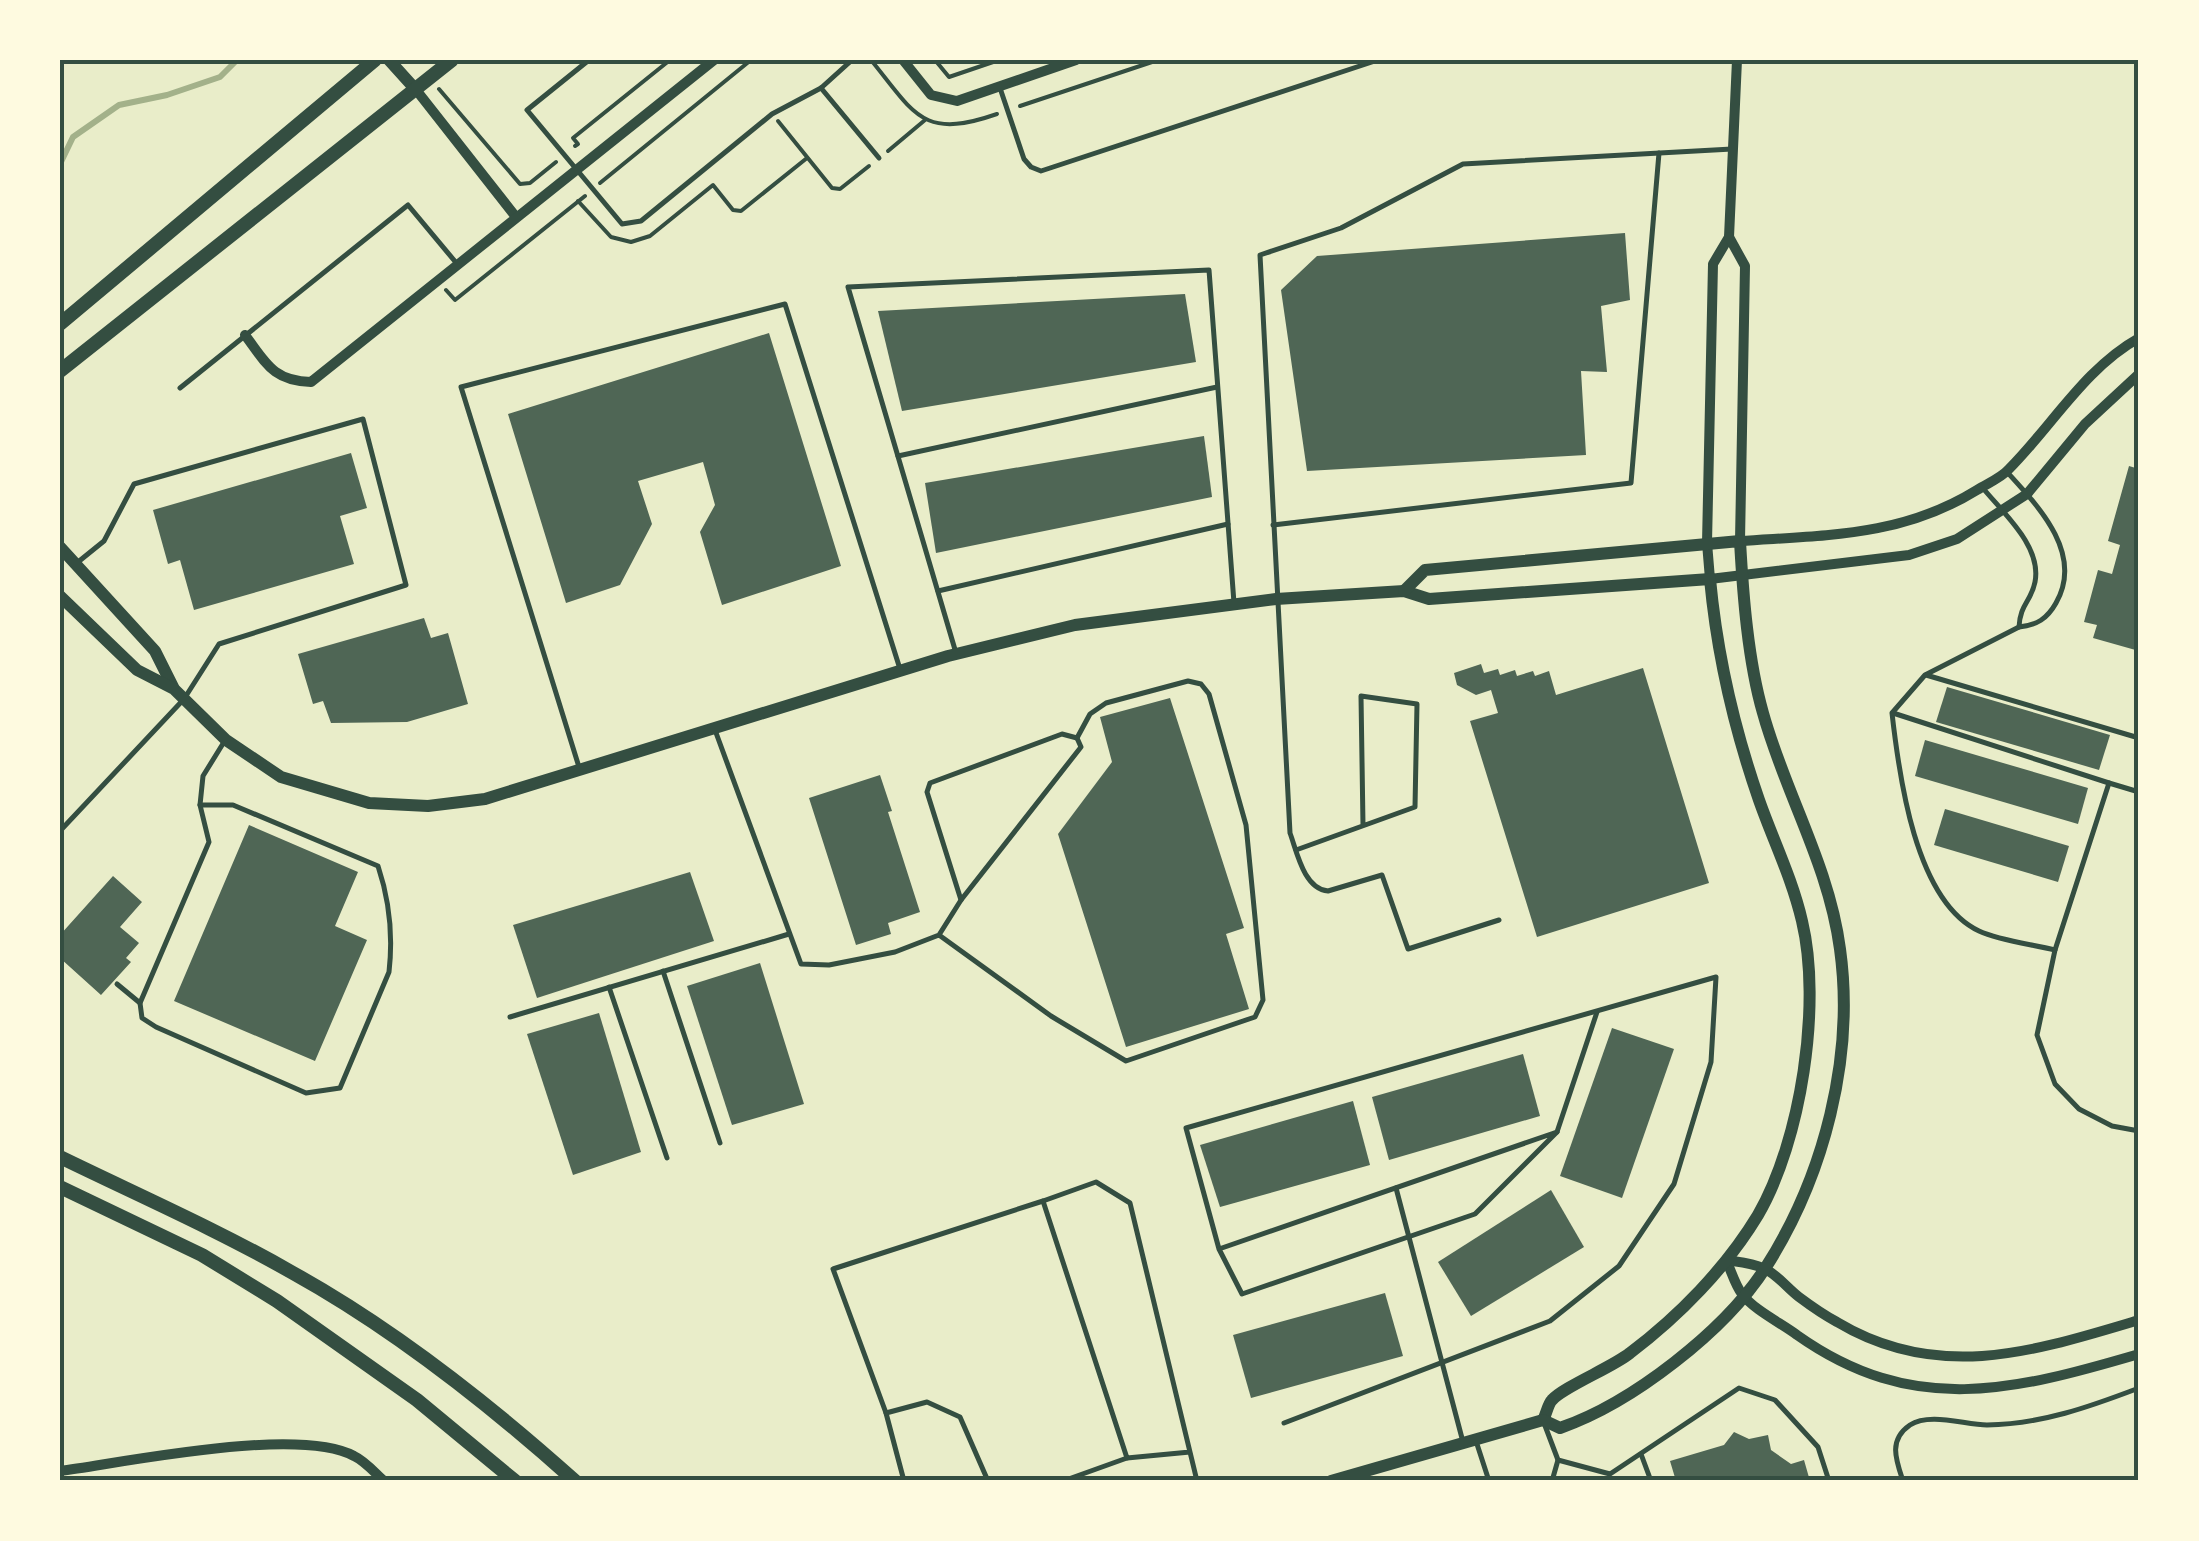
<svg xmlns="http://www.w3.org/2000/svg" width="2199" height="1541" viewBox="0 0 2199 1541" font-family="Helvetica,sans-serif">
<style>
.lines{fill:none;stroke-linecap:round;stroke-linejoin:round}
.stream{stroke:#a3b18a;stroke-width:6}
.building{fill:#4f6655}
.path{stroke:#344e41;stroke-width:4}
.service{stroke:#344e41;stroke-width:5}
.minor{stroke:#344e41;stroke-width:10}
.tertiary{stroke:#344e41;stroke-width:12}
.secondary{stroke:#344e41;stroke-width:14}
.neatline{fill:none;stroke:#344e41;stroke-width:4}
</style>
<rect width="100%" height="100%" fill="#e9edc9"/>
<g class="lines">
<polyline class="stream" points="60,164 73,137 119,105 167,95 220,77 237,60"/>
</g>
<g class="building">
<polygon points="1625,233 1630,300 1601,306 1607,372 1581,371 1586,455 1307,471 1281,290 1317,256"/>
<polygon points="1185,294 1196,362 902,411 878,311"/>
<polygon points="769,333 841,566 722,605 700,532 715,505 703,462 638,481 652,524 620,585 566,603 508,414"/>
<polygon points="1204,436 1212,497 936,553 925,483"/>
<polygon points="351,453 367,508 340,516 354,564 194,610 180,560 168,564 153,510"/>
<polygon points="2129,466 2139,469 2139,651 2093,638 2097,625 2084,622 2098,570 2112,574 2120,545 2108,541"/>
<polygon points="424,618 431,638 448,633 468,704 407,722 331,723 323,701 313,704 298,654"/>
<polygon points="1481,664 1484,673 1498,669 1500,675 1515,670 1517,676 1533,671 1535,676 1549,671 1556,695 1643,668 1709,883 1537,937 1470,721 1498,713 1491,690 1476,695 1457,685 1454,673"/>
<polygon points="1947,687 2110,735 2099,770 1936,722"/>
<polygon points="1170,698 1244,928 1226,934 1249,1009 1126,1047 1058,834 1112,762 1100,717"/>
<polygon points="1925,740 2088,788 2078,824 1915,776"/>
<polygon points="880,775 892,811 888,812 920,912 888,923 891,934 856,945 809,798"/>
<polygon points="1945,809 2069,846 2058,882 1934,845"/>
<polygon points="249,825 358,872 335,926 367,940 315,1061 174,1001"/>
<polygon points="690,872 714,941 537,998 513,925"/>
<polygon points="113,876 142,902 120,927 139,943 126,958 131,962 101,995 60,958 60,935"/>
<polygon points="760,963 804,1104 732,1125 687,986"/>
<polygon points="599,1013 641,1152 573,1175 527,1034"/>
<polygon points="1612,1028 1674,1049 1622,1198 1560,1176"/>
<polygon points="1523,1054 1540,1116 1389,1160 1372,1097"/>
<polygon points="1353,1101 1370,1165 1220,1207 1200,1145"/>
<polygon points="1551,1190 1584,1247 1471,1316 1438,1262"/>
<polygon points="1385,1293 1403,1356 1251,1398 1233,1335"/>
<polygon points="1734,1432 1749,1439 1768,1435 1771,1450 1791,1464 1804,1460 1810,1481 1676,1481 1670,1461 1724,1445"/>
</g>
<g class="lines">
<g class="path">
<path d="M871 60C915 114 922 140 997 114"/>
<polyline points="935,60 949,77 999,60"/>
<polyline points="439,89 520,184 530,183 556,162"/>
<polyline points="1020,106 1158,60"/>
<polyline points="778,121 832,188 840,189 869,166"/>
<polyline points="575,146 578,144 573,138 670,60"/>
<polyline points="888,151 925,120"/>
<polyline points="600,183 751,60"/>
<polyline points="578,201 611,237 631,242 650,236 713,185 733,210 741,211 807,158"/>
<polyline points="446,290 455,300 585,196"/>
</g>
<g class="service">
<polyline points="589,60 527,110 622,224 641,221 772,114 821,88 852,60"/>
<polyline points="821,88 879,158"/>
<polyline points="1000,88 1024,159 1031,167 1041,171 1378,60"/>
<polyline points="180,388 408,205 458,265"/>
<polyline points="898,456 1217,387"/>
<path d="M1982 487C2003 513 2042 546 2035 582 2031 602 2020 604 2019 627 2037 625 2047 619 2056 603 2084 554 2039 507 2008 473"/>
<polyline points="1273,525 1631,483 1659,153"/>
<polyline points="938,591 1228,524"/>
<path d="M2019 627 1925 675 1892 713C1899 775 1915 901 1979 931 2001 941 2031 944 2055 950L2037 1035 2055 1084 2079 1109 2112 1126 2139 1131"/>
<polyline points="956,653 848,287 1209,270 1234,603"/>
<polyline points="1926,675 2139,738"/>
<polyline points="1893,713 2109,783 2055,950"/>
<polyline points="715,730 801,964 829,965 895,952 939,935 961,900 1081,747 1077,738 1090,714 1106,703 1188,681 1201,684 1209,694 1246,825 1263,1000 1255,1017 1126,1061 1051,1016 939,935"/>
<polyline points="579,767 461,387 785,304 900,669"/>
<polyline points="2109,783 2139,792"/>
<path d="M200 805H233L378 866C389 899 393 937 389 972L340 1088 306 1093 156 1027 142 1018 140 1003 209 842Z"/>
<polyline points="200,805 203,776 224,742"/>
<polyline points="60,831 184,699 219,644 406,585 363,419 134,484 104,541 78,562"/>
<polyline points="1296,850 1415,807 1417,704 1361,696 1363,825"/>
<polyline points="961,900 927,792 930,783 1062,734 1077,738"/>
<path d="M1499 920 1408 949 1382 875 1328 891C1304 889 1297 852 1290 833L1260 255 1341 228 1463 164 1732 149"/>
<polyline points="663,971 720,1143"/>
<polyline points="117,984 140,1003"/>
<polyline points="609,987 667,1158"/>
<polyline points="510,1017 789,934"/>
<polyline points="1557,1132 1597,1012"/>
<polyline points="1396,1188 1463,1442"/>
<polyline points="1219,1249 1242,1294 1475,1214 1557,1132 1219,1249 1186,1128 1716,977 1711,1062 1674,1184 1619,1266 1550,1321 1284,1423"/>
<polyline points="886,1413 904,1481"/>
<polyline points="1544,1423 1558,1460 1610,1474 1739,1388 1775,1400 1818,1447 1829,1481"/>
<polyline points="1476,1441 1489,1481"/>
<polyline points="1190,1452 1127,1458 1043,1201 1096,1182 1130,1203 1190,1452 1197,1481"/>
<polyline points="1641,1454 1651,1481"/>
<polyline points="988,1481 960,1417 927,1402 886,1413 833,1269 1043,1201"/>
<polyline points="1063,1481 1127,1458"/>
<polyline points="1552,1481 1558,1460"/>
<path d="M1903 1481C1896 1460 1888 1440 1910 1425 1930 1412 1965 1425 1987 1425 2042 1424 2089 1407 2139 1388"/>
</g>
<g class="minor">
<polyline points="903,60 931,95 957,101 1076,60"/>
<polyline points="1737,60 1729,237 1713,264 1707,543 1710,579 1909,555 1957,539 2027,494 2085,424 2139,374"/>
<polyline points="417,91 516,217"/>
<path d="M1729 237 1745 266 1740 541C1826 535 1901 537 1977 490 1988 483 2001 478 2009 469 2052 426 2085 368 2139 338"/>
<path d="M245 335C266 363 273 381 311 382L714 60"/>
<path d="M1726 1260C1731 1270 1735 1285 1742 1294 1754 1310 1781 1323 1797 1335 1913 1417 2013 1391 2139 1354"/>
<path d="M1726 1260C1738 1262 1752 1263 1763 1268 1776 1273 1787 1288 1799 1297 1811 1306 1824 1315 1837 1322 1939 1383 2035 1351 2139 1320"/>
<path d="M60 1471C127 1462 298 1426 354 1456 365 1461 375 1473 384 1481"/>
</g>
<g class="tertiary">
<polyline points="389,60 417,91"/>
<polyline points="60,547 155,651 173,687"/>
<path d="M60 596 137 670 174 689 226 740 281 777 369 803 428 806 485 799 948 656 1075 625 1276 599 1404 591 1429 599 1710 579C1717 654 1734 728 1759 800 1773 840 1792 878 1802 921 1822 1004 1801 1141 1758 1215 1726 1268 1679 1316 1630 1353 1613 1367 1563 1387 1552 1400 1548 1404 1546 1415 1543 1420"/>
<path d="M1331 1481 1543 1420 1560 1428C1632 1403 1725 1331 1766 1267 1824 1176 1855 1057 1840 949 1829 865 1785 793 1763 713 1748 661 1743 595 1740 541L1425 570 1404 591"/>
</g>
<g class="secondary">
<polyline points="60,324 375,60"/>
<polyline points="60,371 452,60"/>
<path d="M60 1157C138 1195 218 1230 293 1273 394 1329 489 1404 575 1481"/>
<polyline points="60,1187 202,1255 277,1301 417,1400 515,1481"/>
</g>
</g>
<rect width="2199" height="1541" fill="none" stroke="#fefae0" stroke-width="125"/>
<rect x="62" y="62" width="2074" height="1416" class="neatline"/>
</svg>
